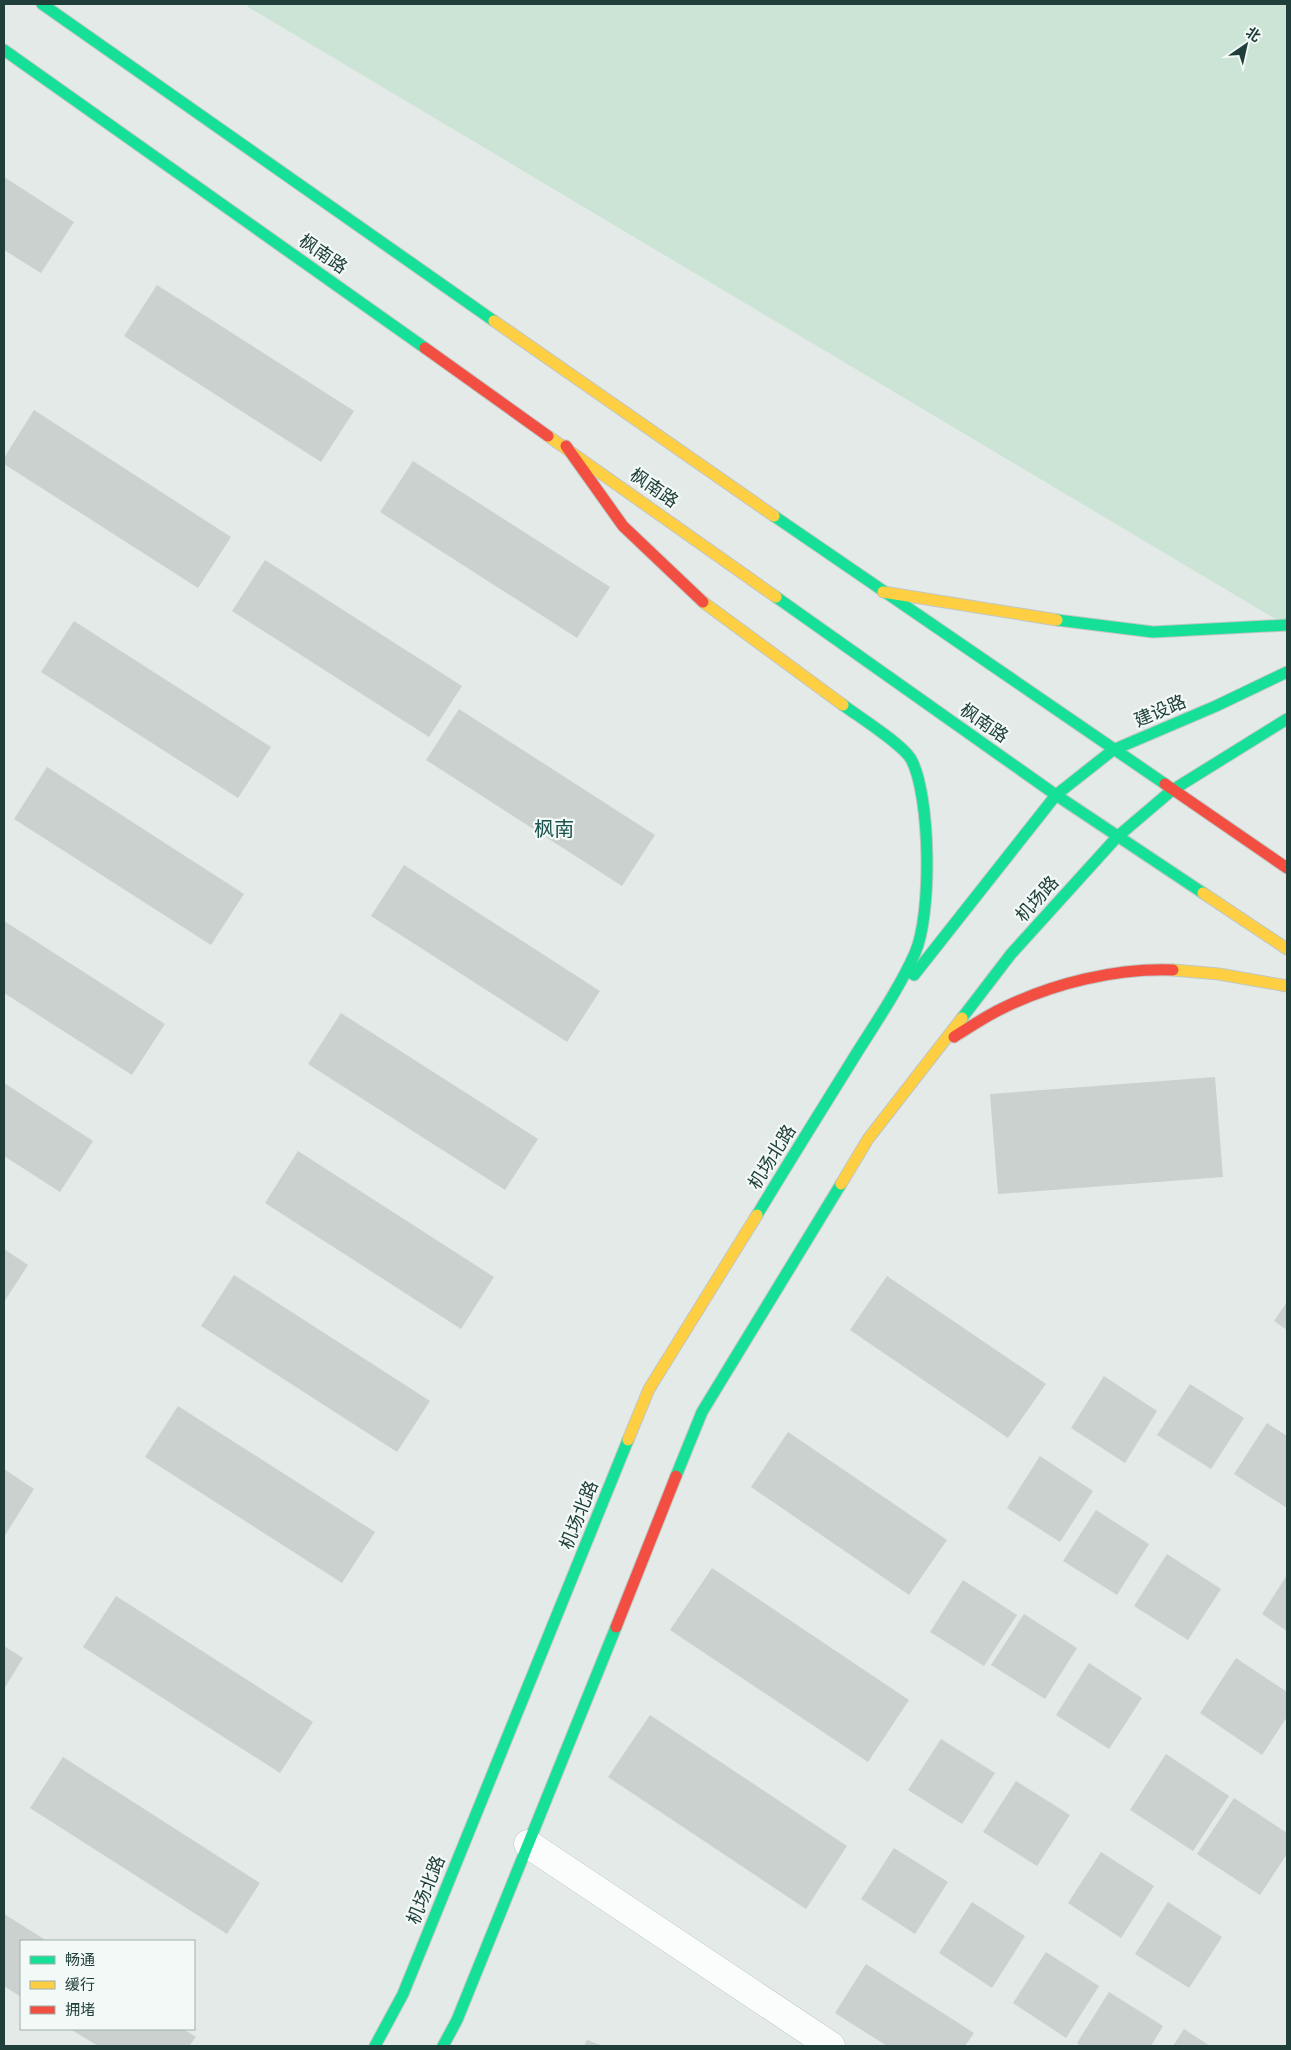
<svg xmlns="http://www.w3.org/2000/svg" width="1291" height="2050" viewBox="0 0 1291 2050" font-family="'Archivo Narrow','Noto Sans SC',sans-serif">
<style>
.green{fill:#cce4d6}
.building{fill:#cbd1cf}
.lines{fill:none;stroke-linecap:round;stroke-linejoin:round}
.street-casing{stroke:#c1c7c5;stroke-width:29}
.fast-casing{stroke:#bfc7c5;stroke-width:13}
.slow-casing{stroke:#bfc7c5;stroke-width:13}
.jam-casing{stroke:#bfc7c5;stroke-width:13}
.street{stroke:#fbfcfc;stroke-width:28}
.fast{stroke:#16e098;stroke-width:11}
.slow{stroke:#ffcf43;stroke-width:11}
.jam{stroke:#f24e42;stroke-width:11}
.labels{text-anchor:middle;stroke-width:4.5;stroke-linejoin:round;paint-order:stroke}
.street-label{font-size:18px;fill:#203f3a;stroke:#f2f9f6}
.quarter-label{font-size:20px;fill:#1a524c;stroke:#f2f9f6}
</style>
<rect width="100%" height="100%" fill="#e4eae8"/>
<polygon class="green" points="248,4 1287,4 1287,626 248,7"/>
<g class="building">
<polygon points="4,177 74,222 41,273 4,250"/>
<polygon points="157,285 354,411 321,462 124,336"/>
<polygon points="34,410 231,537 198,588 4,464 4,458"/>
<polygon points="413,461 610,587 577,638 380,512"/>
<polygon points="265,560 462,686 429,737 232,611"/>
<polygon points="74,621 271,747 238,798 41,672"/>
<polygon points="459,709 655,835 622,886 426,760"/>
<polygon points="47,767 244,894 211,945 14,819"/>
<polygon points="404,865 600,991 567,1042 371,916"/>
<polygon points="4,921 165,1024 132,1075 4,993"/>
<polygon points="341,1013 538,1139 505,1190 308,1064"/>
<polygon points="1215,1077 1223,1177 998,1194 990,1094"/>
<polygon points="4,1083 93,1141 60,1192 4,1156"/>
<polygon points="298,1151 494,1277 461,1329 265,1203"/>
<polygon points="4,1249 28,1265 4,1302"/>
<polygon points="234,1275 430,1401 397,1452 201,1326"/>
<polygon points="887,1276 1046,1384 1008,1438 850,1330"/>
<polygon points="1287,1302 1287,1330 1274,1321"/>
<polygon points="1104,1376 1157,1411 1125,1463 1071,1428"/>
<polygon points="1190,1384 1244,1418 1211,1469 1157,1435"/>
<polygon points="178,1406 375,1532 342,1583 145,1457"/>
<polygon points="1267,1423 1287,1436 1287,1508 1234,1474"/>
<polygon points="788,1432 947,1540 909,1595 751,1487"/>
<polygon points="1040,1456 1093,1491 1060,1542 1007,1508"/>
<polygon points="4,1469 34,1489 4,1537"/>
<polygon points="1096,1510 1149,1544 1117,1595 1063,1561"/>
<polygon points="1167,1554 1221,1589 1188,1640 1134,1606"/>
<polygon points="712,1568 909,1700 868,1762 670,1630"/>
<polygon points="1287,1575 1287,1631 1262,1614"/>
<polygon points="963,1580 1017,1615 984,1666 930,1632"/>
<polygon points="116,1596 313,1722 280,1773 83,1647"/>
<polygon points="1024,1614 1077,1648 1045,1699 991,1665"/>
<polygon points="4,1646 23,1658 4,1689"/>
<polygon points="1236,1658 1287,1692 1287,1717 1262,1755 1200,1713"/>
<polygon points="1089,1663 1142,1698 1109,1749 1056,1715"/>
<polygon points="650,1715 847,1846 806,1909 608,1777"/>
<polygon points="941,1739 995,1773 962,1824 908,1790"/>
<polygon points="1166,1754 1229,1796 1193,1851 1130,1810"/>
<polygon points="63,1757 260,1883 227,1934 30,1808"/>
<polygon points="1016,1781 1070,1815 1037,1866 983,1832"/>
<polygon points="1234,1798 1287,1833 1287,1854 1260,1895 1197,1854"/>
<polygon points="894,1848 948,1882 915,1934 861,1899"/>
<polygon points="1101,1852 1154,1886 1121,1938 1068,1903"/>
<polygon points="972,1902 1025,1936 992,1988 939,1953"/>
<polygon points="1168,1902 1222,1937 1189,1988 1135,1954"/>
<polygon points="4,1914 47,1941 21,1941 21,1997 4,1986"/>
<polygon points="1046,1952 1099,1986 1066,2038 1013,2003"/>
<polygon points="866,1964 974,2033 965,2046 887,2046 835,2013"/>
<polygon points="1109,1992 1163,2026 1151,2046 1081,2046 1077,2043"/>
<polygon points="70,2029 183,2029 196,2037 189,2046 98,2046"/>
<polygon points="1184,2029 1210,2046 1173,2046"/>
<polygon points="587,2040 603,2046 584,2046"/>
</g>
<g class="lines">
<defs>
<polyline id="street" points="528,1844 831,2046"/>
<g id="fast">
<polyline points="42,4 494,321"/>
<polyline points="4,50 425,348"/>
<polyline points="774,516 1165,784"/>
<polyline points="776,597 1056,795 1203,893"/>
<polyline points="1057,620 1153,632 1287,625"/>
<polyline points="1113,750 1216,706 1287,672"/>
<polyline points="1171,791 1287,719"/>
<polyline points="914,975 1056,795 1113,750"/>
<polyline points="962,1018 1011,954 1117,837 1171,791"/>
<path d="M757 1215C790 1160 824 1106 858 1051 877 1021 901 985 915 953 932 915 931 796 911 759 901 743 859 717 843 705"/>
<polyline points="676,1476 702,1412 841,1184"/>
<polyline points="375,2046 403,1994 628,1440"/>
<polyline points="443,2046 457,2020 616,1627"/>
</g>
<g id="slow">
<polyline points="494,321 774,516"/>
<polyline points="548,436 776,597"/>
<polyline points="883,592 1057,620"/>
<polyline points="703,602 843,705"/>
<polyline points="1203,893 1287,949"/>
<polyline points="1173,970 1219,974 1287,986"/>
<polyline points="841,1184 868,1139 962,1018"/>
<polyline points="628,1440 649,1389 757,1215"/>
</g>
<g id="jam">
<polyline points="425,348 548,436"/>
<polyline points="566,446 623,526 703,602"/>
<polyline points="1165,784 1287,868"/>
<path d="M954 1037C970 1027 986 1016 1003 1008 1054 983 1116 968 1173 970"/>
<polyline points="616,1627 676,1476"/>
</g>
</defs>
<use href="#street" class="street-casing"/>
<use href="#fast" class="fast-casing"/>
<use href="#slow" class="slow-casing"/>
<use href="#jam" class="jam-casing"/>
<use href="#street" class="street"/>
<use href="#fast" class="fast"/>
<use href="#slow" class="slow"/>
<use href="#jam" class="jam"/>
</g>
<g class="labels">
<g class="street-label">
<text transform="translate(323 254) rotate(35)" y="6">枫南路</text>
<text transform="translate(654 488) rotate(35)" y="6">枫南路</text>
<text transform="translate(1160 711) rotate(-23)" y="6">建设路</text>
<text transform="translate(984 723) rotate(35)" y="6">枫南路</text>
<text transform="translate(1037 899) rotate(-48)" y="6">机场路</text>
<text transform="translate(772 1157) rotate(-58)" y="6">机场北路</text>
<text transform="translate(579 1515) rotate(-68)" y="6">机场北路</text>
<text transform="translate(426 1890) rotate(-68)" y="6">机场北路</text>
</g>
<g class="quarter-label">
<text x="554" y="836">枫南</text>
</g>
</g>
<rect width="1291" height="2050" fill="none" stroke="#203f3a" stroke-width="10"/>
<rect x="20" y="1940" width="175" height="90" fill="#f2f9f6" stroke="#9eafab"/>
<rect x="30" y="1956" width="25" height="8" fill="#16e098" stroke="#9eafab"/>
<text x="65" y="1965" font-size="15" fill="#203f3a">畅通</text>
<rect x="30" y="1981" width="25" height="8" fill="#ffcf43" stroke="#9eafab"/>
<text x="65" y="1990" font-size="15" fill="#203f3a">缓行</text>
<rect x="30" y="2006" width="25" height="8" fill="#f24e42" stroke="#9eafab"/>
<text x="65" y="2015" font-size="15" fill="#203f3a">拥堵</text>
<g transform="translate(1246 45) rotate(34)" stroke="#f2f9f6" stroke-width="4" paint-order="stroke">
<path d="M0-4L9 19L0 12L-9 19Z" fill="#203f3a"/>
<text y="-8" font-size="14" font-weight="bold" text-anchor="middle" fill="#203f3a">北</text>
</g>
</svg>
